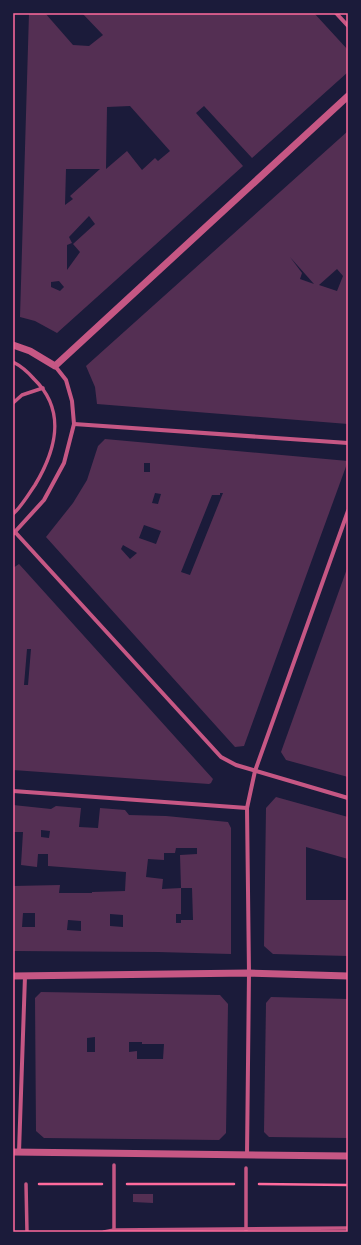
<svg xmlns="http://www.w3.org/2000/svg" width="361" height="1245" viewBox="0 0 361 1245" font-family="'Work Sans',sans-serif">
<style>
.building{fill:#542f53;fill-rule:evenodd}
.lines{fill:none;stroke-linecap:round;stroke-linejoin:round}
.path{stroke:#ff6b9d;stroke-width:2.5}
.pedestrian{stroke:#c65784;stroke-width:3.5}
.minor{stroke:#c65784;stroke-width:4}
.tertiary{stroke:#c65784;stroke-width:7}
.neatline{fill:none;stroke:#ff6b9d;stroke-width:1.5}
</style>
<rect width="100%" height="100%" fill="#1b1b3a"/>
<g class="building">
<path d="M29 13H45L73 45 89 46 103 35 82 13H314L348 50V72L252 158 204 106 196 113 243 166 57 333 35 321 20 317ZM130 106 170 151 158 161 155 158 142 170 127 151 106 169 107 107ZM66 169H100L70 196 73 199 65 205ZM89 216 95 224 73 244 80 252 67 270V245L72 243 69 237ZM59 281 64 287 60 291 51 287V282Z"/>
<path d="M348 131V424L97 404 95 387 86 366ZM290 257 314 284 300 279 302 273ZM337 269 343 276 337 291 319 285Z"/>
<path d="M105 439 348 461 244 746 235 747 46 537 73 503 87 480 98 446ZM144 463H150V472H144ZM155 493 161 494 158 504 152 503ZM220 493H223L190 575 181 572 212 495H220ZM144 525 161 531 156 544 139 538ZM123 545 137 553 130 559 121 549Z"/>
<path d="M19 564 213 779 211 783 209 784 13 770V568ZM27 649H31L28 685H24Z"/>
<polygon points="348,566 348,777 286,760 281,752"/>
<polygon points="276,797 348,817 348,859 306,847 306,900 348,900 348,956 273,954 264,946 266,808"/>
<path d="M13 805 51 809 56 806 81 808 79 827 98 828 100 808 125 810 129 815 166 816 228 822 231 828V954L158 952 13 951V886L60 885 59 893H92V892L125 891 126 872 48 866V854H38L37 867 21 865 23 832H13ZM41 830 50 831 49 838 41 837ZM176 848H197V854L180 855 181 888 162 889 163 879 146 877 148 859 164 860V853H175ZM181 888H192L193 920H181V923H176V914H181ZM23 913H35V927H22ZM110 914 123 915V927L110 926ZM68 920 81 921V931L67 930Z"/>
<path d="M41 992 220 995 228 1004 226 1133 219 1140 44 1138 36 1131 35 998ZM95 1037V1052H87V1038ZM129 1042H142V1044H164L163 1059H137V1051L129 1052Z"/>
<polygon points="271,997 348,999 348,1138 269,1137 264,1132 266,1003"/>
<polygon points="133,1194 153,1194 153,1203 133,1202"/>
</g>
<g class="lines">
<g class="path">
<polyline points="39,1184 102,1184"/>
<polyline points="127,1184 234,1184"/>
<polyline points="259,1184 348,1185"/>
</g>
<g class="pedestrian">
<path d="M13 362C21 366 28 372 34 379 67 411 56 450 35 485 28 495 22 506 13 514"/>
<polyline points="13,403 22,395 43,388"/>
<polyline points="114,1165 114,1231"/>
<polyline points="26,1184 27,1232"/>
<polyline points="246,1231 246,1168"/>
<polyline points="104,1232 114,1230 348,1228"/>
</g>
<g class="minor">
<polyline points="336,13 348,26"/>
<polyline points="74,424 348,443"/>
<polyline points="15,532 221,757 236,765 348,798"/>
<polyline points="13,534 44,500 64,463 74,424 72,401 66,380 55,366"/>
<polyline points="13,791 247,808"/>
<polyline points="19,1152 25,976"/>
<polyline points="247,1155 249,973 247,808 255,771 348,511"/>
</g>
<g class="tertiary">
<polyline points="13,345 30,351 55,366 348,96"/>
<polyline points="13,976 249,973 348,976"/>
<polyline points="13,1152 348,1156"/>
</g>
</g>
<rect width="361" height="1245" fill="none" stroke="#1b1b3a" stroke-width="28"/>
<rect x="14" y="14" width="333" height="1217" class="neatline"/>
</svg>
